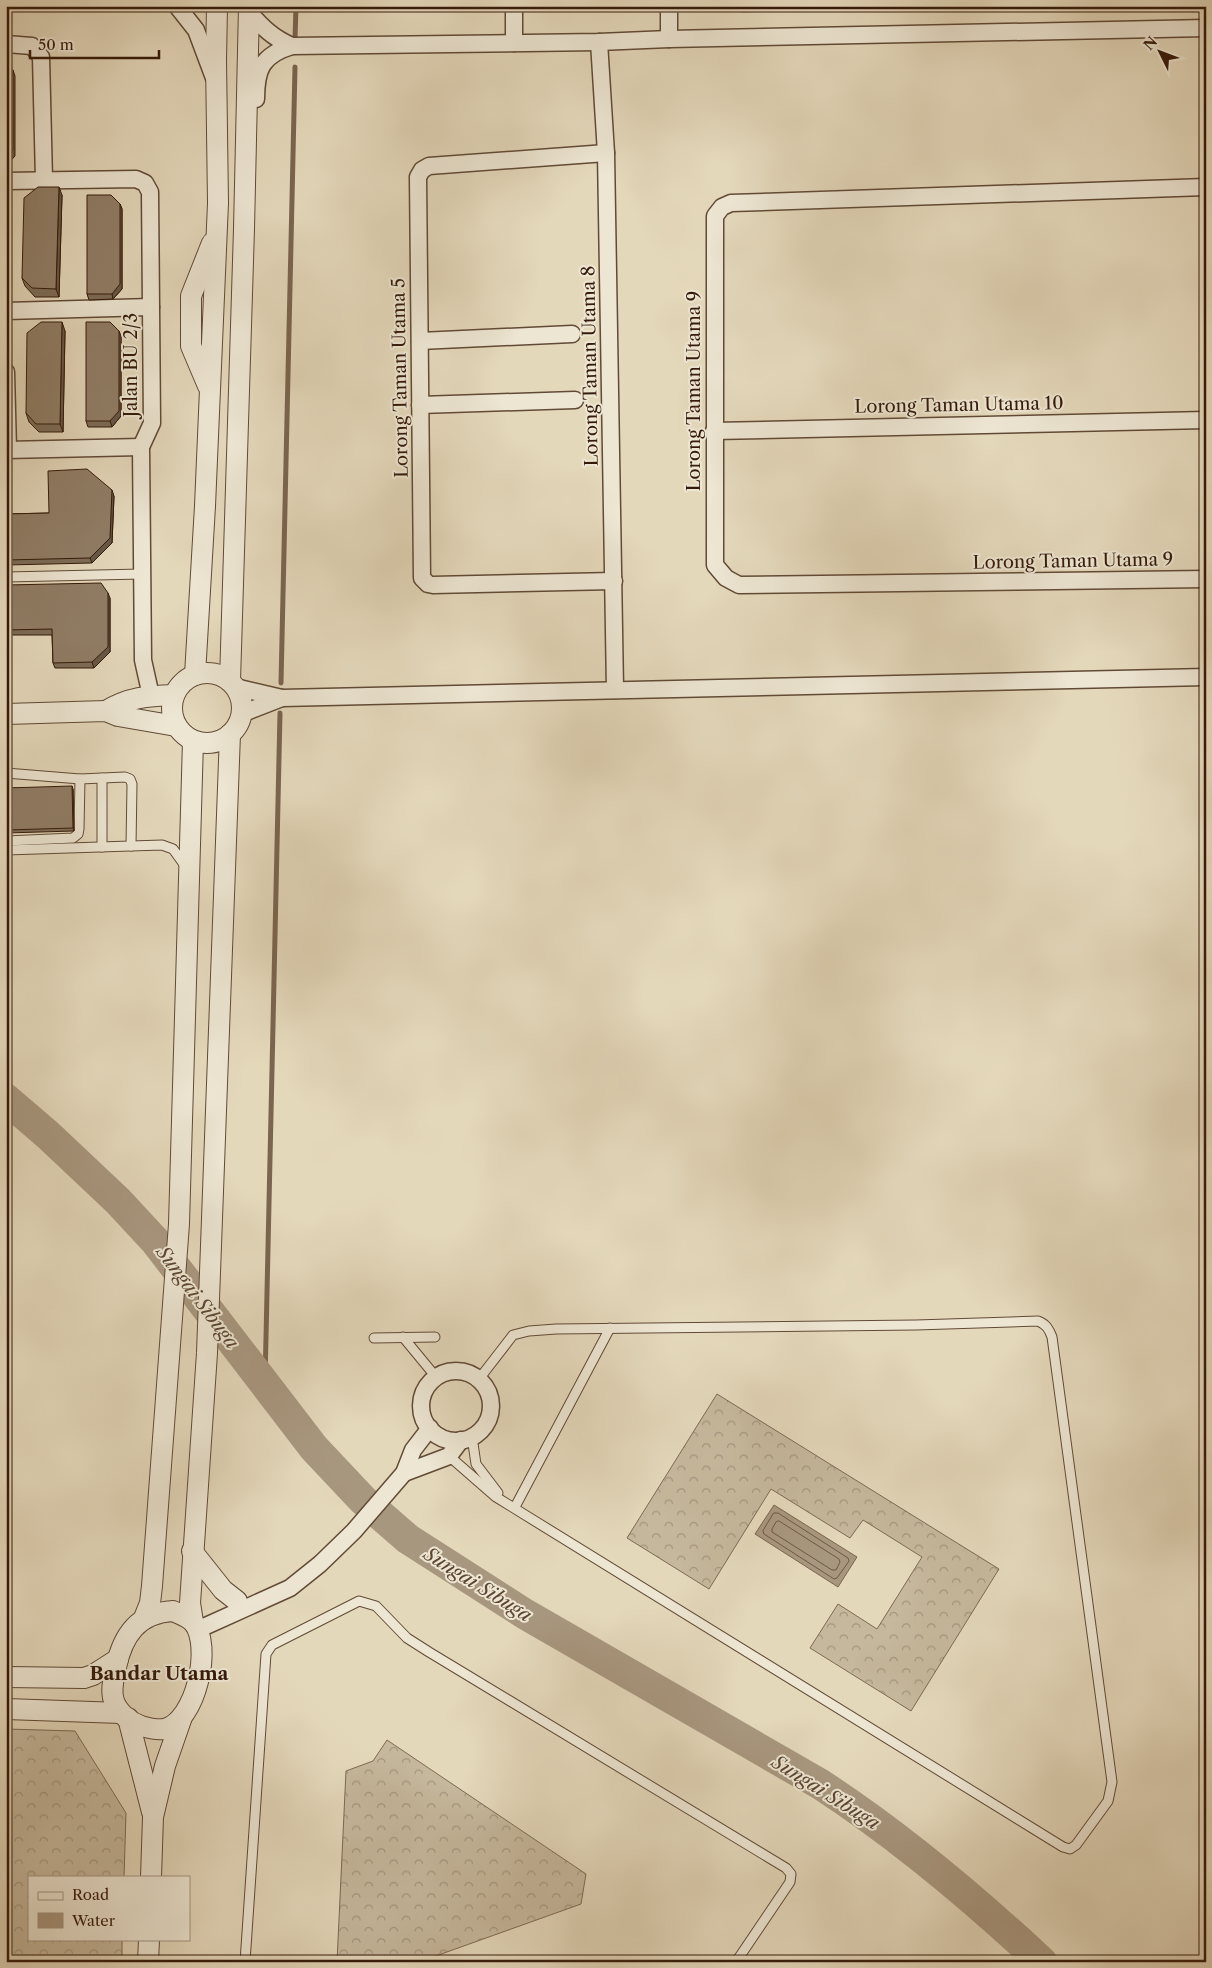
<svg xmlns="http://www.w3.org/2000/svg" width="1212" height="1968" viewBox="0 0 1212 1968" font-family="'Libre Caslon Text',serif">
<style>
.forest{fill:url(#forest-crowns);stroke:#7e6954}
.water{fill:#a8977f;stroke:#7a6550}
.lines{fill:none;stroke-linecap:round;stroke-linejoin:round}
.shore{stroke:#6e5844;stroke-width:1}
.stream{stroke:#7a6550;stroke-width:5}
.river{stroke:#a8977f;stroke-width:31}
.service-casing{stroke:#614a36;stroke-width:11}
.minor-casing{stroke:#614a36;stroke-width:19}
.tertiary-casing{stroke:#614a36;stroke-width:22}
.service{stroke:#ede6d3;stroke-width:9}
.minor{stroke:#ede6d3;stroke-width:16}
.tertiary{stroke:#ede6d3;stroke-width:20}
.wall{fill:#7c6c58;stroke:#351a0a}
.shaded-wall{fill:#655847;stroke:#351a0a}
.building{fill:#907d66;stroke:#351a0a}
.labels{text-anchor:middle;stroke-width:4;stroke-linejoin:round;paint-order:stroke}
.street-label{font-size:18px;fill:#351a0a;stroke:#ede6d3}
.water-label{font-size:19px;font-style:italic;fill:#5d4633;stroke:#ede6d3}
.neighbourhood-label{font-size:19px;font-weight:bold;fill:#351a0a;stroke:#ede6d3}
</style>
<defs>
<pattern id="forest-crowns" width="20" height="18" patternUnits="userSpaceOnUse" patternTransform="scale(1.25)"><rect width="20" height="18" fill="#c6b89d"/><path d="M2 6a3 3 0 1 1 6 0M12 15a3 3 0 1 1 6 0" fill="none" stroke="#a2957e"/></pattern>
</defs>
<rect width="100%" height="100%" fill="#e4d8bb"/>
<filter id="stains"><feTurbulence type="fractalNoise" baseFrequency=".004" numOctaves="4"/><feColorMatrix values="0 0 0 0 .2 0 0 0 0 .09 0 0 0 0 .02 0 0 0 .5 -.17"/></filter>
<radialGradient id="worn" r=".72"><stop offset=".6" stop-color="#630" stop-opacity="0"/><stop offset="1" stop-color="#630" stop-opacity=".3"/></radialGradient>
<g class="forest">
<polygon points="741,6 914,6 741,12"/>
<polygon points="717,1394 999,1569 911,1711 810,1648 838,1604 877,1629 922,1557 863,1520 850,1538 771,1489 709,1589 627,1538"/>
<polygon points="6,1729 75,1731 126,1813 124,1877 29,1877 29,1939 122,1939 122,1962 6,1962"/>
<polygon points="387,1740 586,1874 581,1904 419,1962 337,1962 346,1771 373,1761"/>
</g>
<polygon class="water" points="774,1505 857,1557 838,1587 755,1534"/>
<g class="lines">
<g class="shore">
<polygon points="774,1513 778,1513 848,1558 849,1561 837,1578 834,1579 764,1534 763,1531"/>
<polygon points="779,1521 839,1559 840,1562 836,1570 832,1570 772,1532 772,1529 776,1522"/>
</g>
<g class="stream">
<polyline points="295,39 296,6"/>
<polyline points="281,683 295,67"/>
<polyline points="265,1382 280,713"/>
</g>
<path class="river" d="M6 1099 48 1135 118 1201 156 1242 314 1448 363 1500 408 1539 525 1614 820 1784C900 1836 972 1897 1042 1962"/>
<defs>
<g id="service">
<polyline points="6,577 142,574"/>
<polyline points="6,773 80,779 125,777 130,779 132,784 131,846"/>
<polyline points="6,841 73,838 78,834 79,829 80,779"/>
<polyline points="102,847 102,778"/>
<polyline points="6,850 162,845 173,849 186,867"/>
<polyline points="403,1337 436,1377"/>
<polyline points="374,1338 435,1337"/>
<polyline points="472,1437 476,1464 498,1493"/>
<path d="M449 1456 496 1497 1063 1847 1070 1849 1076 1845 1108 1801 1112 1782 1052 1337C1049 1329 1046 1324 1038 1321L916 1325 556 1329 529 1331 513 1335 479 1379"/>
<polyline points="515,1507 610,1328"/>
<polyline points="245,1962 266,1654 272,1645 359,1601 376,1606 407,1638 429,1652 786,1868 791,1874 790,1882 736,1962"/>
</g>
<g id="minor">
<polyline points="177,6 196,30 214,78"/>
<polyline points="669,6 669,39"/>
<path d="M249 12C262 27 273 38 292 46"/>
<polyline points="599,42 606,153 615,690"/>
<polyline points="514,43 514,6"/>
<polyline points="6,44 32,46 41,57 44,180"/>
<path d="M256 99C256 69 262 55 292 46L599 42 669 39 1206 28"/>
<polyline points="606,153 429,166 422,170 418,177 422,578 428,584 433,585 614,581"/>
<polyline points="6,181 136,179 145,183 150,192 152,423 141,447 143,660 151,696"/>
<polyline points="1206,187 731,203 722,207 715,216 715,565 726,578 739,585 1206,579"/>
<polyline points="6,311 151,307"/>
<polyline points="420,341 572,334"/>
<polyline points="6,372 8,450"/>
<polyline points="420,405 575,400"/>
<polyline points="714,431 1206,420"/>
<polyline points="6,450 141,447"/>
<polyline points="235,687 282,698 1206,677"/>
<polyline points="241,714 282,698"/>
<circle cx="456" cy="1406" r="35"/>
<polyline points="404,1473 449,1456 461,1440"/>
<polyline points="197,1630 290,1588 320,1564 354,1531 404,1473 413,1450 430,1428"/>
</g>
<g id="tertiary">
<polyline points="208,386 191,346 191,296 212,243"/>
<circle cx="207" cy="708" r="35"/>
<polyline points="195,675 205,506 218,203 216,60 217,6"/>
<polyline points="230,681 244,229 249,6"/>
<path d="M106 711C129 697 148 696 174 695"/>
<polyline points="6,714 106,711 118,716 176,726"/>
<polyline points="192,1551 223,1590 237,1601"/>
<path d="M173 1611C180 1614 188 1617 193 1622 213 1645 196 1722 164 1729 157 1730 148 1728 141 1726 130 1722 118 1713 114 1701 110 1690 114 1678 116 1667 123 1635 138 1613 173 1611Z"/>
<polyline points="144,1618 150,1603 152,1586 179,1224 193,741"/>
<polyline points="193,1622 190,1603 207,1353 230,734"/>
<polyline points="6,1677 84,1678 93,1675 118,1659"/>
<polyline points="6,1709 121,1713"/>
<polyline points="128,1718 152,1812"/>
<polyline points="151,1877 153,1817 165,1766 182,1717"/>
<polyline points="148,1962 149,1939"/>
</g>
</defs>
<use href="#service" class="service-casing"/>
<use href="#minor" class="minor-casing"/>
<use href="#tertiary" class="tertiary-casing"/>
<use href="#service" class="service"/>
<use href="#minor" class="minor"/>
<use href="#tertiary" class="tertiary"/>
</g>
<g class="wall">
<polygon points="62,195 59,297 35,297 25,286 22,278"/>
<polygon points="120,204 122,209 122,289 113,299 89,300 87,294"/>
<polygon points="65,331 63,432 39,432 29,422 26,413"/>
<polygon points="121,336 121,416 112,427 88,427 86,421"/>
<polygon points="114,496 112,543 92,563 6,565 6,514 49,513"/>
<polygon points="6,585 110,598 110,652 94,668 55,668 53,663 52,635 6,635"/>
<polygon points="6,788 73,789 74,831 6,833"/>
</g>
<g class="shaded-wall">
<polygon points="13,70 15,76 15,156 6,166"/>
<polygon points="59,187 62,195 59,297 56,289"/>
<polygon points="120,204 122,209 122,289 113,299 112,294"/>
<polygon points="62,322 65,331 63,432 60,424"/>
<polygon points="119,331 121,336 121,416 112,427 110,421"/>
<polygon points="112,490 114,496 112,543 92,563 90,558"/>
<polygon points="108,593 110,598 110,652 94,668 92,662"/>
<polygon points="72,786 73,789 74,831 73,828"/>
</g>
<g class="building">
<polygon points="6,63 13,70 13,150 6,158"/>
<polygon points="38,187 59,187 56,289 32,288 22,278 24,198"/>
<polygon points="87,195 111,195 120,204 120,284 112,294 87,294"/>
<polygon points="41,322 62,322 60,424 36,424 26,413 27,333"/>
<polygon points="86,322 110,322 119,331 119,411 110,421 86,421"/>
<polygon points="87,469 112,490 110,538 90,558 6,560 6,514 49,513 48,471"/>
<polygon points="101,583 108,593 108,647 92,662 53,663 52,629 6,630 6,585"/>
<polygon points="72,786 73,828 6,830 6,788"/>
</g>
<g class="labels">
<g class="street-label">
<text transform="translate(131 365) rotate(-90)" y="6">Jalan BU 2/3</text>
<text transform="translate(590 366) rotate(-91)" y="6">Lorong Taman Utama 8</text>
<text transform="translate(400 378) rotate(-91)" y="6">Lorong Taman Utama 5</text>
<text transform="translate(694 391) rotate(-90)" y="6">Lorong Taman Utama 9</text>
<text transform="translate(959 405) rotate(-1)" y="6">Lorong Taman Utama 10</text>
<text transform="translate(1073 561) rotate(-1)" y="6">Lorong Taman Utama 9</text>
</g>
<g class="water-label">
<text transform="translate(198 1297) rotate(53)" y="7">Sungai Sibuga</text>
<text transform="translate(478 1584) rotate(32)" y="7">Sungai Sibuga</text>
<text transform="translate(826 1792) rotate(32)" y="7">Sungai Sibuga</text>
</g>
<g class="neighbourhood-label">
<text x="159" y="1680">Bandar Utama</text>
</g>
</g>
<rect width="1212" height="1968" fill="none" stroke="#e4d8bb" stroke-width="25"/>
<rect x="8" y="8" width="1197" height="1953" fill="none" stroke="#351a0a" stroke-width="2.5"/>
<rect x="12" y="12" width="1187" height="1943" fill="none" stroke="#351a0a"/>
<rect x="28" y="1876" width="162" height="65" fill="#ede6d3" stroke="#a39483"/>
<rect x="38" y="1892" width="25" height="8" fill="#ede6d3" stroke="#a39483"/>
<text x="72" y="1900" font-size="15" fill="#351a0a">Road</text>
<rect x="38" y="1913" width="25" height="15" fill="#a8977f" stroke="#a39483"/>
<text x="72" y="1926" font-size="15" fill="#351a0a">Water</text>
<g transform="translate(1160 52) rotate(312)" stroke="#ede6d3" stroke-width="4" paint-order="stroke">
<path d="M0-4L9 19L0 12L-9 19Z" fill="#351a0a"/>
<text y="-8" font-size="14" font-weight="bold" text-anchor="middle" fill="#351a0a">N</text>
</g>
<path d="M30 50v8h129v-8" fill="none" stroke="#351a0a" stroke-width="2.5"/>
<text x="38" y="50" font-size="15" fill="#351a0a" stroke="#ede6d3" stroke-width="4" paint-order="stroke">50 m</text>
<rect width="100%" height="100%" filter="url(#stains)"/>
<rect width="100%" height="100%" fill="url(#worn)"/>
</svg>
